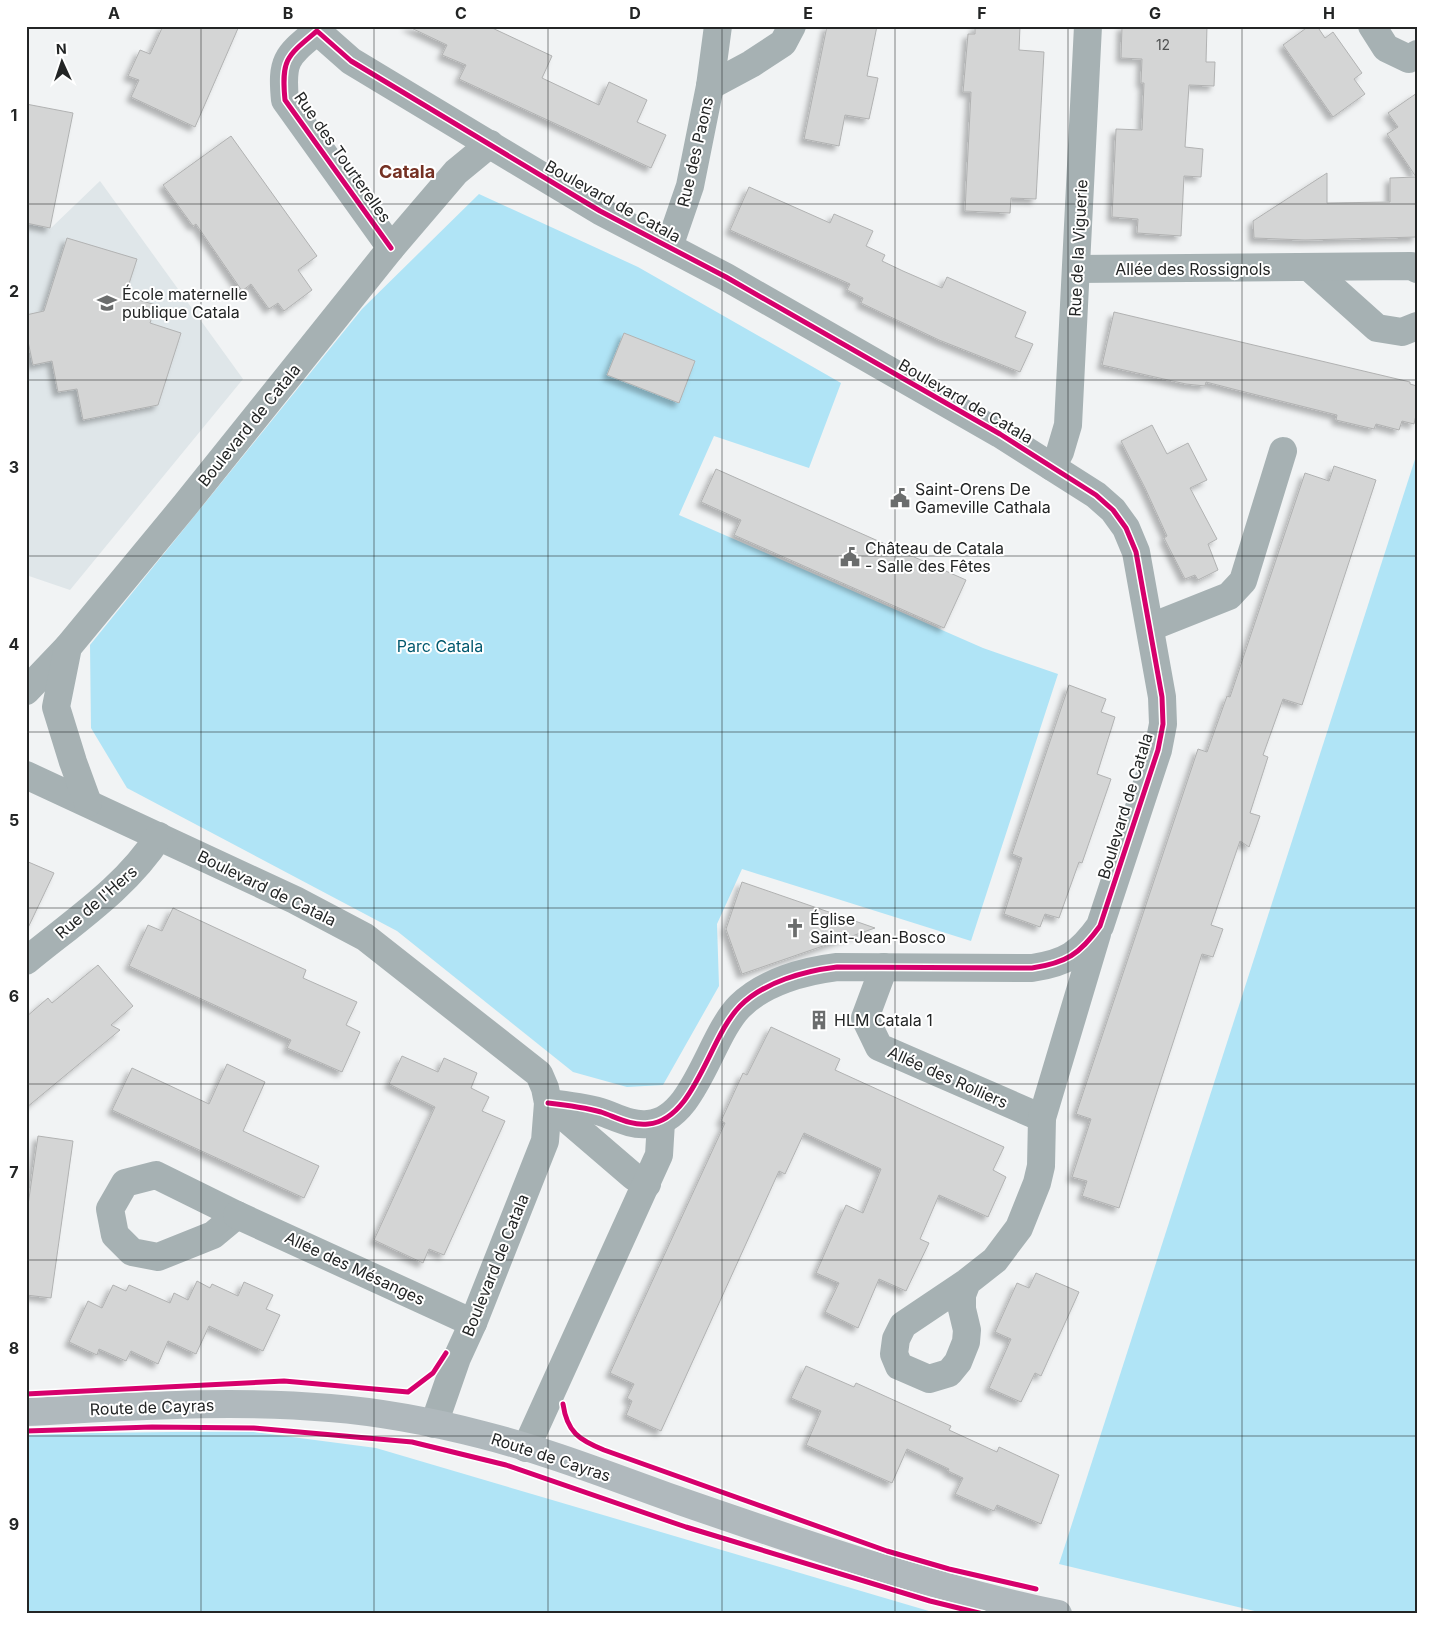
<svg xmlns="http://www.w3.org/2000/svg" width="1443" height="1640" viewBox="0 0 1443 1640" font-family="Inter,sans-serif">
<style>
.built{fill:#dfe6e9}
.green{fill:#b0e4f6}
.building{fill:#d4d5d5;stroke:#b1b2b2;filter:url(#shadow)}
.lines{fill:none;stroke-linecap:round;stroke-linejoin:round}
.street{stroke:#a6b1b3;stroke-width:28}
.secondary{stroke:#b0b9bd;stroke-width:28}
.cycleway-casing{stroke:#fff;stroke-width:8}
.cycleway{stroke:#d6006c;stroke-width:5}
.grid{fill:none;stroke:#232525;stroke-width:1;stroke-opacity:0.55}
.labels{text-anchor:middle;stroke-width:4;stroke-linejoin:round;paint-order:stroke}
.number-label{font-size:14px;fill:#4f5151}
.street-label{font-size:16px;fill:#232525;stroke:#fff}
.poi-label{font-size:16px;fill:#232525;stroke:#fff;text-anchor:start}
.park-label{font-size:16px;fill:#01586e;stroke:#fff}
.neighbourhood-label{font-size:18px;font-weight:bold;fill:#753123;stroke:#fff}
.neatline{fill:none;stroke:#232525;stroke-width:2}
.grid-label{font-size:16px;text-anchor:middle;font-weight:bold;fill:#232525}
</style>
<defs>
<filter id="shadow"><feDropShadow dx="-4.5" dy="4.5" stdDeviation="2.5" flood-color="#0004"/></filter>
</defs>
<rect width="100%" height="100%" fill="#f1f3f4"/>
<polygon class="built" points="100,181 243,379 70,590 26,575 26,223 51,228"/>
<g class="green">
<polygon points="479,194 638,267 841,383 809,468 714,436 679,515 983,648 1058,674 971,941 742,869 717,924 719,986 663,1085 627,1087 573,1072 397,931 127,788 91,728 90,645 362,309"/>
<polygon points="1417,453 1417,1614 1267,1614 1059,1564"/>
<polygon points="246,1431 376,1448 939,1614 26,1614 26,1434"/>
</g>
<g class="building">
<polygon points="163,26 239,26 195,127 131,97 139,80 128,76 140,50 150,54"/>
<polygon points="407,26 488,26 552,56 542,78 599,105 609,82 647,100 637,122 666,135 651,168 459,79 466,65 442,55 447,45"/>
<polygon points="827,26 877,26 867,76 878,78 869,119 845,115 839,146 804,139"/>
<polygon points="975,26 1020,26 1019,50 1044,52 1036,199 1011,198 1010,213 965,211 971,92 963,92 968,34 975,34"/>
<polygon points="1122,26 1207,26 1206,62 1215,62 1214,86 1189,85 1185,147 1203,149 1201,177 1184,176 1181,236 1137,233 1138,219 1112,217 1116,129 1142,130 1144,83 1141,83 1142,59 1121,58"/>
<polygon points="1309,26 1317,26 1325,38 1333,32 1362,73 1354,79 1365,94 1333,117 1283,45"/>
<polygon points="1417,93 1417,237 1305,240 1254,238 1253,221 1327,173 1327,203 1390,202 1390,178 1416,177 1387,134 1398,127 1388,113"/>
<polygon points="26,104 73,113 50,228 26,223"/>
<polygon points="231,136 317,256 298,270 312,290 284,311 278,303 269,309 251,284 242,291 196,224 193,226 163,185"/>
<polygon points="749,187 830,223 834,214 873,231 866,246 885,255 882,261 903,271 942,288 947,277 1026,312 1015,337 1033,344 1020,372 939,340 861,303 863,298 847,290 850,284 730,230"/>
<polygon points="67,238 137,259 125,296 156,305 150,323 181,333 158,405 83,420 77,389 58,392 52,361 33,365 26,332 26,315 44,311"/>
<polygon points="1114,312 1410,382 1410,384 1417,386 1417,411 1414,424 1402,421 1399,430 1376,424 1374,429 1336,420 1337,415 1233,389 1206,382 1205,386 1186,384 1102,365"/>
<polygon points="624,333 695,361 679,403 607,375"/>
<polygon points="1152,425 1167,454 1188,443 1207,480 1190,488 1217,539 1208,544 1218,570 1198,580 1195,575 1185,579 1164,538 1167,536 1145,488 1121,441"/>
<polygon points="1334,466 1376,480 1302,705 1283,699 1263,755 1268,757 1250,813 1260,816 1249,847 1240,841 1211,925 1223,929 1213,957 1202,954 1119,1208 1082,1196 1087,1181 1072,1177 1091,1119 1076,1114 1198,749 1207,752 1227,696 1230,697 1305,473 1329,481"/>
<polygon points="716,469 966,580 944,628 734,535 741,520 701,502"/>
<polygon points="1069,685 1106,699 1101,712 1115,717 1097,774 1111,779 1082,863 1079,862 1059,918 1045,914 1040,927 1004,914 1022,858 1012,854"/>
<polygon points="26,861 54,873 26,932"/>
<polygon points="742,882 875,928 742,974 726,929"/>
<polygon points="173,908 306,970 303,978 357,1002 346,1025 360,1032 342,1072 287,1048 291,1040 129,966 148,925 162,931"/>
<polygon points="98,965 133,1006 111,1025 120,1030 26,1108 26,1017 48,998 52,1003"/>
<polygon points="771,1027 840,1059 835,1070 1004,1147 993,1170 1006,1177 988,1217 939,1195 920,1239 929,1243 906,1291 879,1279 858,1328 825,1312 839,1283 816,1273 846,1205 863,1213 881,1169 804,1133 785,1174 779,1171 661,1431 626,1415 632,1401 627,1398 634,1384 610,1373 725,1123 721,1121 743,1073 747,1075"/>
<polygon points="402,1056 438,1072 444,1058 477,1073 471,1088 489,1097 482,1111 505,1121 444,1255 429,1249 423,1263 374,1240 435,1107 389,1084"/>
<polygon points="227,1064 265,1082 243,1131 319,1166 304,1198 112,1110 132,1068 209,1104"/>
<polygon points="38,1136 73,1141 51,1298 26,1295 26,1219"/>
<polygon points="1036,1273 1079,1292 1041,1376 1035,1373 1021,1402 989,1388 1011,1339 995,1332 1017,1283 1029,1288"/>
<polygon points="197,1281 210,1288 212,1284 238,1296 244,1282 273,1295 266,1309 280,1315 263,1351 209,1326 196,1354 168,1341 158,1364 131,1351 126,1361 99,1349 97,1355 69,1342 88,1301 102,1308 113,1285 126,1291 129,1285 170,1303 174,1293 188,1300"/>
<polygon points="806,1366 854,1387 856,1383 951,1426 949,1430 997,1452 999,1447 1059,1475 1041,1524 997,1505 994,1511 955,1494 963,1478 948,1471 949,1469 907,1449 892,1483 806,1445 821,1411 791,1398"/>
</g>
<g class="lines">
<g class="street">
<polyline points="1372,26 1386,48 1409,59 1417,54"/>
<polyline points="710,86 751,64 783,43 792,26"/>
<polyline points="669,247 690,186 710,86 718,26"/>
<path d="M391 248 285 100C281 59 287 56 317 31L351 61 600 211 726 277 1000 434 1096 495 1113 510 1126 528 1136 552 1162 697 1163 724 1158 750 1100 926C1080 954 1066 963 1032 968L837 967C804 971 764 982 740 1006 709 1037 695 1120 648 1124 631 1126 616 1117 601 1112 583 1107 566 1105 548 1103"/>
<polyline points="1310,268 1377,328 1402,332 1417,326"/>
<polyline points="1077,269 1411,266 1417,269"/>
<polyline points="1052,467 1060,452 1068,425 1088,26"/>
<polyline points="1151,627 1229,596 1243,581 1283,451"/>
<polyline points="26,691 68,647"/>
<polyline points="26,775 295,900 365,937 539,1074 545,1088 548,1103 545,1141 473,1323 457,1358 434,1424"/>
<polyline points="88,803 73,762 56,707 68,647 186,504 391,248 456,172 490,144"/>
<path d="M26 961C72 923 127 887 159 836"/>
<polyline points="884,967 865,1018 879,1047 1042,1118"/>
<polyline points="548,1103 633,1176 647,1184"/>
<polygon points="156,1175 237,1215 213,1235 158,1257 132,1252 115,1235 110,1209 125,1183"/>
<polyline points="237,1215 473,1323"/>
<polyline points="967,1282 962,1295 962,1309 967,1330 966,1342 958,1362 949,1373 929,1379 899,1366 894,1354 896,1339 903,1325 967,1282 995,1260 1019,1228 1037,1183 1041,1166 1042,1118 1097,934"/>
<polyline points="526,1448 659,1155 661,1122"/>
</g>
<path class="secondary" d="M26 1412C127 1407 229 1399 330 1408 381 1412 433 1422 483 1435 550 1452 615 1478 680 1501 804 1544 930 1587 1058 1614"/>
<defs>
<g id="cycleway">
<path d="M391 248 285 100C281 59 287 56 317 31L351 61 600 211 726 277 1000 434 1096 495 1113 510 1126 528 1136 552 1162 697 1163 724 1158 750 1100 926C1080 954 1066 963 1032 968L837 967C804 971 764 982 740 1006 709 1037 695 1120 648 1124 631 1126 616 1117 601 1112 583 1107 566 1105 548 1103"/>
<polyline points="26,1394 284,1381 408,1392 433,1373 446,1353"/>
<path d="M563 1404C567 1432 579 1440 604 1450L887 1551 949 1569 1036 1589"/>
<polyline points="26,1431 152,1427 254,1428 412,1442 506,1465 686,1527 930,1601 983,1614"/>
</g>
</defs>
<use href="#cycleway" class="cycleway-casing"/>
<use href="#cycleway" class="cycleway"/>
</g>
<path class="grid" d="M201 26V1614M374 26V1614M548 26V1614M722 26V1614M895 26V1614M1068 26V1614M1242 26V1614M26 204H1417M26 380H1417M26 556H1417M26 732H1417M26 908H1417M26 1084H1417M26 1260H1417M26 1436H1417"/>
<defs>
<symbol id="school-bare" viewBox="-9 -9 18 18"><path d="M0-5L7-2L0 1L-7-2ZM-4 1L0 2.5L4 1V4Q0 6-4 4Z" fill="#6b6d6d" stroke="#fff" stroke-width="2.5" paint-order="stroke"/></symbol>
<symbol id="civic-bare" viewBox="-9 -9 18 18"><path d="M-.6-6.5H3V-4.5H.6V-3L4-1V1h2V6H-6V1h2V-1L-.6-3ZM-1.2 2.5V6h2.4V2.5Z" fill="#6b6d6d" stroke="#fff" stroke-width="2.5" paint-order="stroke"/></symbol>
<symbol id="church-bare" viewBox="-9 -9 18 18"><path d="M-1.2-6h2.4v3.5h3.3v2.4h-3.3V6h-2.4V-.1h-3.3v-2.4h3.3Z" fill="#6b6d6d" stroke="#fff" stroke-width="2.5" paint-order="stroke"/></symbol>
<symbol id="building-bare" viewBox="-9 -9 18 18"><path d="M-4-6H4V6H1V3H-1V6H-4ZM-2.5-4.3h1.7v1.8h-1.7ZM.8-4.3h1.7v1.8H.8ZM-2.5-1h1.7V.8h-1.7ZM.8-1h1.7V.8H.8Z" fill="#6b6d6d" stroke="#fff" stroke-width="2.5" paint-order="stroke"/></symbol>
</defs>
<g fill-rule="evenodd">
<use href="#school-bare" x="93" y="289" width="28" height="28"/>
<use href="#civic-bare" x="886" y="484" width="28" height="28"/>
<use href="#civic-bare" x="836" y="543" width="28" height="28"/>
<use href="#church-bare" x="781" y="914" width="28" height="28"/>
<use href="#building-bare" x="805" y="1006" width="28" height="28"/>
</g>
<g class="labels">
<g class="number-label">
<text x="1163" y="50">12</text>
</g>
<g class="street-label">
<text transform="translate(695 152) rotate(-77)" y="6">Rue des Paons</text>
<text transform="translate(343 157) rotate(55)" y="6">Rue des Tourterelles</text>
<text transform="translate(613 201) rotate(29)" y="6">Boulevard de Catala</text>
<text transform="translate(1078 248) rotate(-87)" y="6">Rue de la Viguerie</text>
<text x="1193" y="275">Allée des Rossignols</text>
<text transform="translate(966 401) rotate(30)" y="6">Boulevard de Catala</text>
<text transform="translate(249 425) rotate(-51)" y="6">Boulevard de Catala</text>
<text transform="translate(1125 806) rotate(-73)" y="6">Boulevard de Catala</text>
<text transform="translate(267 888) rotate(26)" y="6">Boulevard de Catala</text>
<text transform="translate(96 902) rotate(-41)" y="6">Rue de l'Hers</text>
<text transform="translate(948 1077) rotate(24)" y="6">Allée des Rolliers</text>
<text transform="translate(495 1265) rotate(-68)" y="6">Boulevard de Catala</text>
<text transform="translate(355 1268) rotate(25)" y="6">Allée des Mésanges</text>
<text transform="translate(152 1407) rotate(-2)" y="6">Route de Cayras</text>
<text transform="translate(551 1457) rotate(18)" y="6">Route de Cayras</text>
</g>
<g class="poi-label">
<text x="122" y="300">École maternelle<tspan x="122" dy="18">publique Catala</tspan></text>
<text x="915" y="495">Saint-Orens De<tspan x="915" dy="18">Gameville Cathala</tspan></text>
<text x="865" y="554">Château de Catala<tspan x="865" dy="18">- Salle des Fêtes</tspan></text>
<text x="810" y="925">Église<tspan x="810" dy="18">Saint-Jean-Bosco</tspan></text>
<text x="834" y="1026">HLM Catala 1</text>
</g>
<g class="park-label">
<text x="440" y="652">Parc Catala</text>
</g>
<g class="neighbourhood-label">
<text x="407" y="178">Catala</text>
</g>
</g>
<rect width="1443" height="1640" fill="none" stroke="#ffffff" stroke-width="55"/>
<g transform="translate(62 62) rotate(357)" stroke="#ffffff" stroke-width="4" paint-order="stroke">
<path d="M0-4L9 19L0 12L-9 19Z" fill="#232525"/>
<text y="-8" font-size="14" font-weight="bold" text-anchor="middle" fill="#232525">N</text>
</g>
<rect x="28" y="28" width="1388" height="1584" class="neatline"/>
<g class="grid-label">
<text x="114" y="19">A</text>
<text x="288" y="19">B</text>
<text x="461" y="19">C</text>
<text x="635" y="19">D</text>
<text x="808" y="19">E</text>
<text x="982" y="19">F</text>
<text x="1155" y="19">G</text>
<text x="1329" y="19">H</text>
<text x="14" y="121">1</text>
<text x="14" y="297">2</text>
<text x="14" y="473">3</text>
<text x="14" y="650">4</text>
<text x="14" y="826">5</text>
<text x="14" y="1002">6</text>
<text x="14" y="1178">7</text>
<text x="14" y="1354">8</text>
<text x="14" y="1530">9</text>
</g>
</svg>
